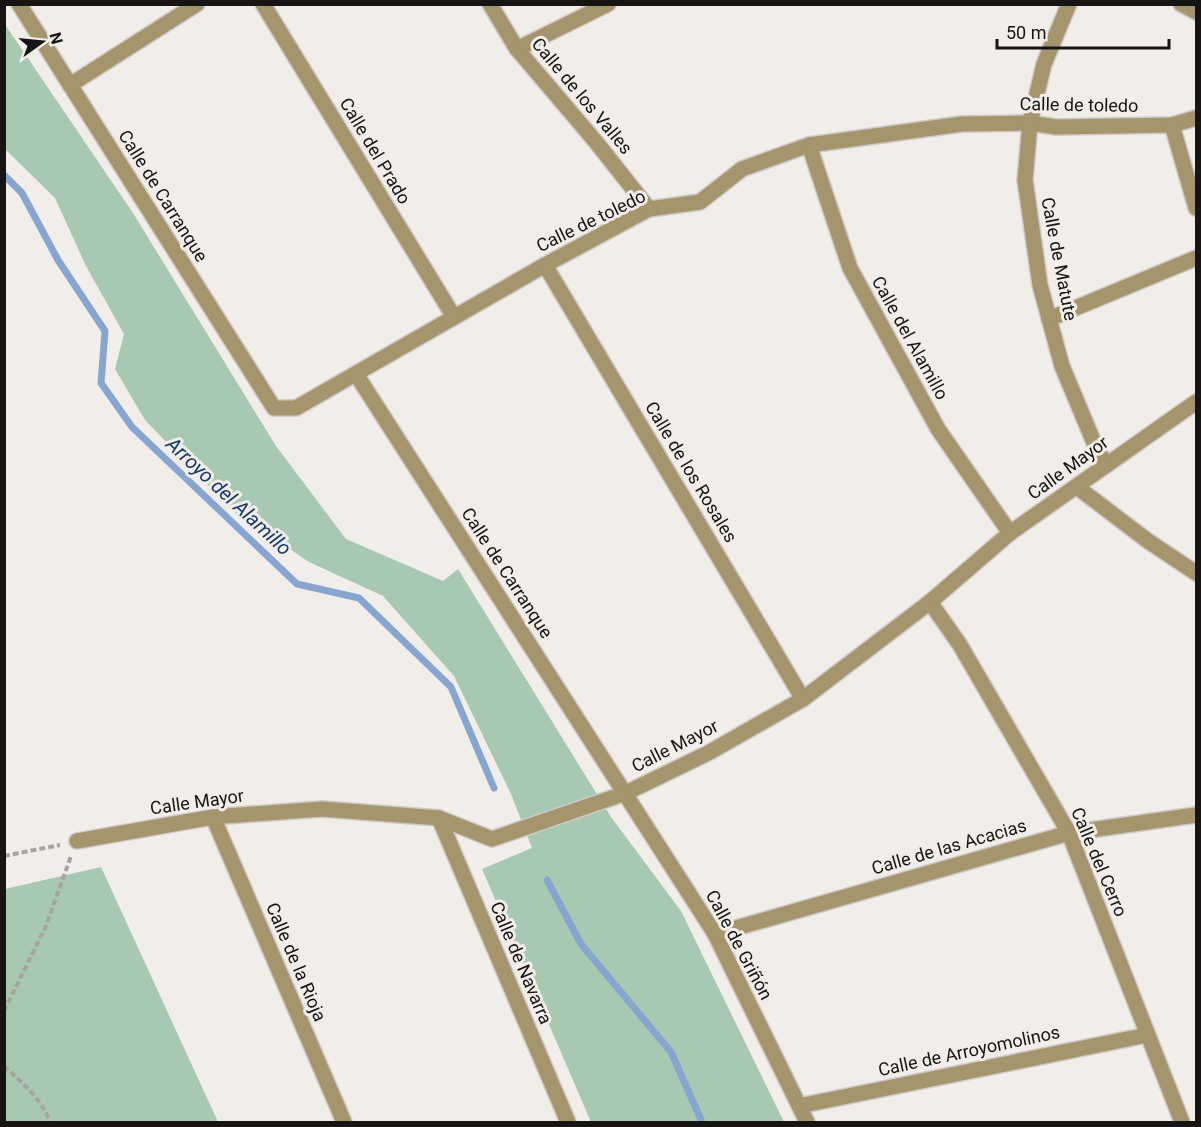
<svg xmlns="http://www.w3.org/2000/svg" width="1201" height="1127" viewBox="0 0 1201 1127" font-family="Roboto,sans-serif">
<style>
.green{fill:#a7c9b1}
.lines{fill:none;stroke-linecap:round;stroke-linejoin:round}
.stream{stroke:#86a6d1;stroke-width:7}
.street-casing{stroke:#cecac7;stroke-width:18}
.path{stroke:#a7a4a0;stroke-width:4;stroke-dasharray:6 3;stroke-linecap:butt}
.street{stroke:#a5956c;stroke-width:15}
.labels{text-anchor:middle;stroke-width:6;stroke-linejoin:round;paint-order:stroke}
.street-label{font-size:18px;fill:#161513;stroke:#f1ede9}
.water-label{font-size:20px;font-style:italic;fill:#123b70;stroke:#f1ede9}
</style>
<rect width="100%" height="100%" fill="#f1ede9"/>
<g class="green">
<polygon points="4,23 133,213 276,446 346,539 443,581 458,569 611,817 681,911 784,1122 591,1122 482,869 532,848 511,794 454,676 383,596 309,562 233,511 145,420 115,369 124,334 86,266 55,198 5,149"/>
<polygon points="101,867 218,1122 5,1122 5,889"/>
</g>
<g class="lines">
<g class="stream">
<polyline points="4,175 22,193 58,260 105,331 101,383 132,427 297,584 359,598 451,687 494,788"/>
<polyline points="547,880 581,944 671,1052 702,1122"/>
</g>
<defs>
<g id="street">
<polyline points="19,4 274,408 296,408 545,265 649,209 700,202 742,169 809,145 962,124 1030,123 1056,127 1172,125 1196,118"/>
<polyline points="263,4 454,317"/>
<polyline points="490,4 517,49 596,142 649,209"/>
<polyline points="1069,4 1044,64 1030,123 1025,180 1040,285 1062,366 1095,445 1106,465"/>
<polyline points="1181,4 1196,12"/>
<polyline points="517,49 608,4"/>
<polyline points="70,85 197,4"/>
<polyline points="1172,125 1196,208"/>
<polyline points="809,145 850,268 938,429 1010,533"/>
<polyline points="545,265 803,699"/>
<polyline points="1049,319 1196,258"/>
<polyline points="356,374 715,934 807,1122"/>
<polyline points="1077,487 1148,541 1196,573"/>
<polyline points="930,602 960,645 1069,833 1182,1122"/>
<polyline points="213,817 344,1122"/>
<polyline points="439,818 568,1122"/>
<polyline points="77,841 213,817 322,809 439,818 492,839 626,793 710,752 803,699 930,602 1010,533 1196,402"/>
<polyline points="715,934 1069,833 1196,815"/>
<polyline points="799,1106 1147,1035"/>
</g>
</defs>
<use href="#street" class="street-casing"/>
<g class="path">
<polyline points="4,856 60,845"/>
<polyline points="4,1011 46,926 71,856"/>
<path d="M4 1066C22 1082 42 1100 50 1122"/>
</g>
<use href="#street" class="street"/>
</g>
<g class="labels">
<g class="street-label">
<text transform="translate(582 96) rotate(50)" y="6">Calle de los Valles</text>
<text transform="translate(1079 105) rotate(1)" y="6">Calle de toledo</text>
<text transform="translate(375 151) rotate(59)" y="6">Calle del Prado</text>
<text transform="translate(163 196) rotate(58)" y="6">Calle de Carranque</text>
<text transform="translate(591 221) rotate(-26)" y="6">Calle de toledo</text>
<text transform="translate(1059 259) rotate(79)" y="6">Calle de Matute</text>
<text transform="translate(910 338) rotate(61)" y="6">Calle del Alamillo</text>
<text transform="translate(1068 468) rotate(-36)" y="6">Calle Mayor</text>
<text transform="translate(691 472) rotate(59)" y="6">Calle de los Rosales</text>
<text transform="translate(507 573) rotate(57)" y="6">Calle de Carranque</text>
<text transform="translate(675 746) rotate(-27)" y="6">Calle Mayor</text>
<text transform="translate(197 802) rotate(-8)" y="6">Calle Mayor</text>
<text transform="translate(949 847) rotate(-16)" y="6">Calle de las Acacias</text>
<text transform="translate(1099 862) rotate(67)" y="6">Calle del Cerro</text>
<text transform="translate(739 945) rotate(62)" y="6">Calle de Griñón</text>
<text transform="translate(296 962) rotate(67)" y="6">Calle de la Rioja</text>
<text transform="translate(521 963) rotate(67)" y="6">Calle de Navarra</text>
<text transform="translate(969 1051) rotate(-12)" y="6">Calle de Arroyomolinos</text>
</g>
<g class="water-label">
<text transform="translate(229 496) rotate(43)" y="7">Arroyo del Alamillo</text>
</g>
</g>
<rect width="1201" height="1127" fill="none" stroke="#161513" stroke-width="12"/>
<g transform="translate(42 42) rotate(75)" stroke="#f1ede9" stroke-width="4.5" paint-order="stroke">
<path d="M0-4.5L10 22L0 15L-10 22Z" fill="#161513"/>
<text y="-9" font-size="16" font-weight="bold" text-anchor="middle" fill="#161513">N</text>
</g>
<path d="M997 39v9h172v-9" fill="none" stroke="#161513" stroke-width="3"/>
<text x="1006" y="39" font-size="18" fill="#161513" stroke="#f1ede9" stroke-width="4.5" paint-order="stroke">50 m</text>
</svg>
